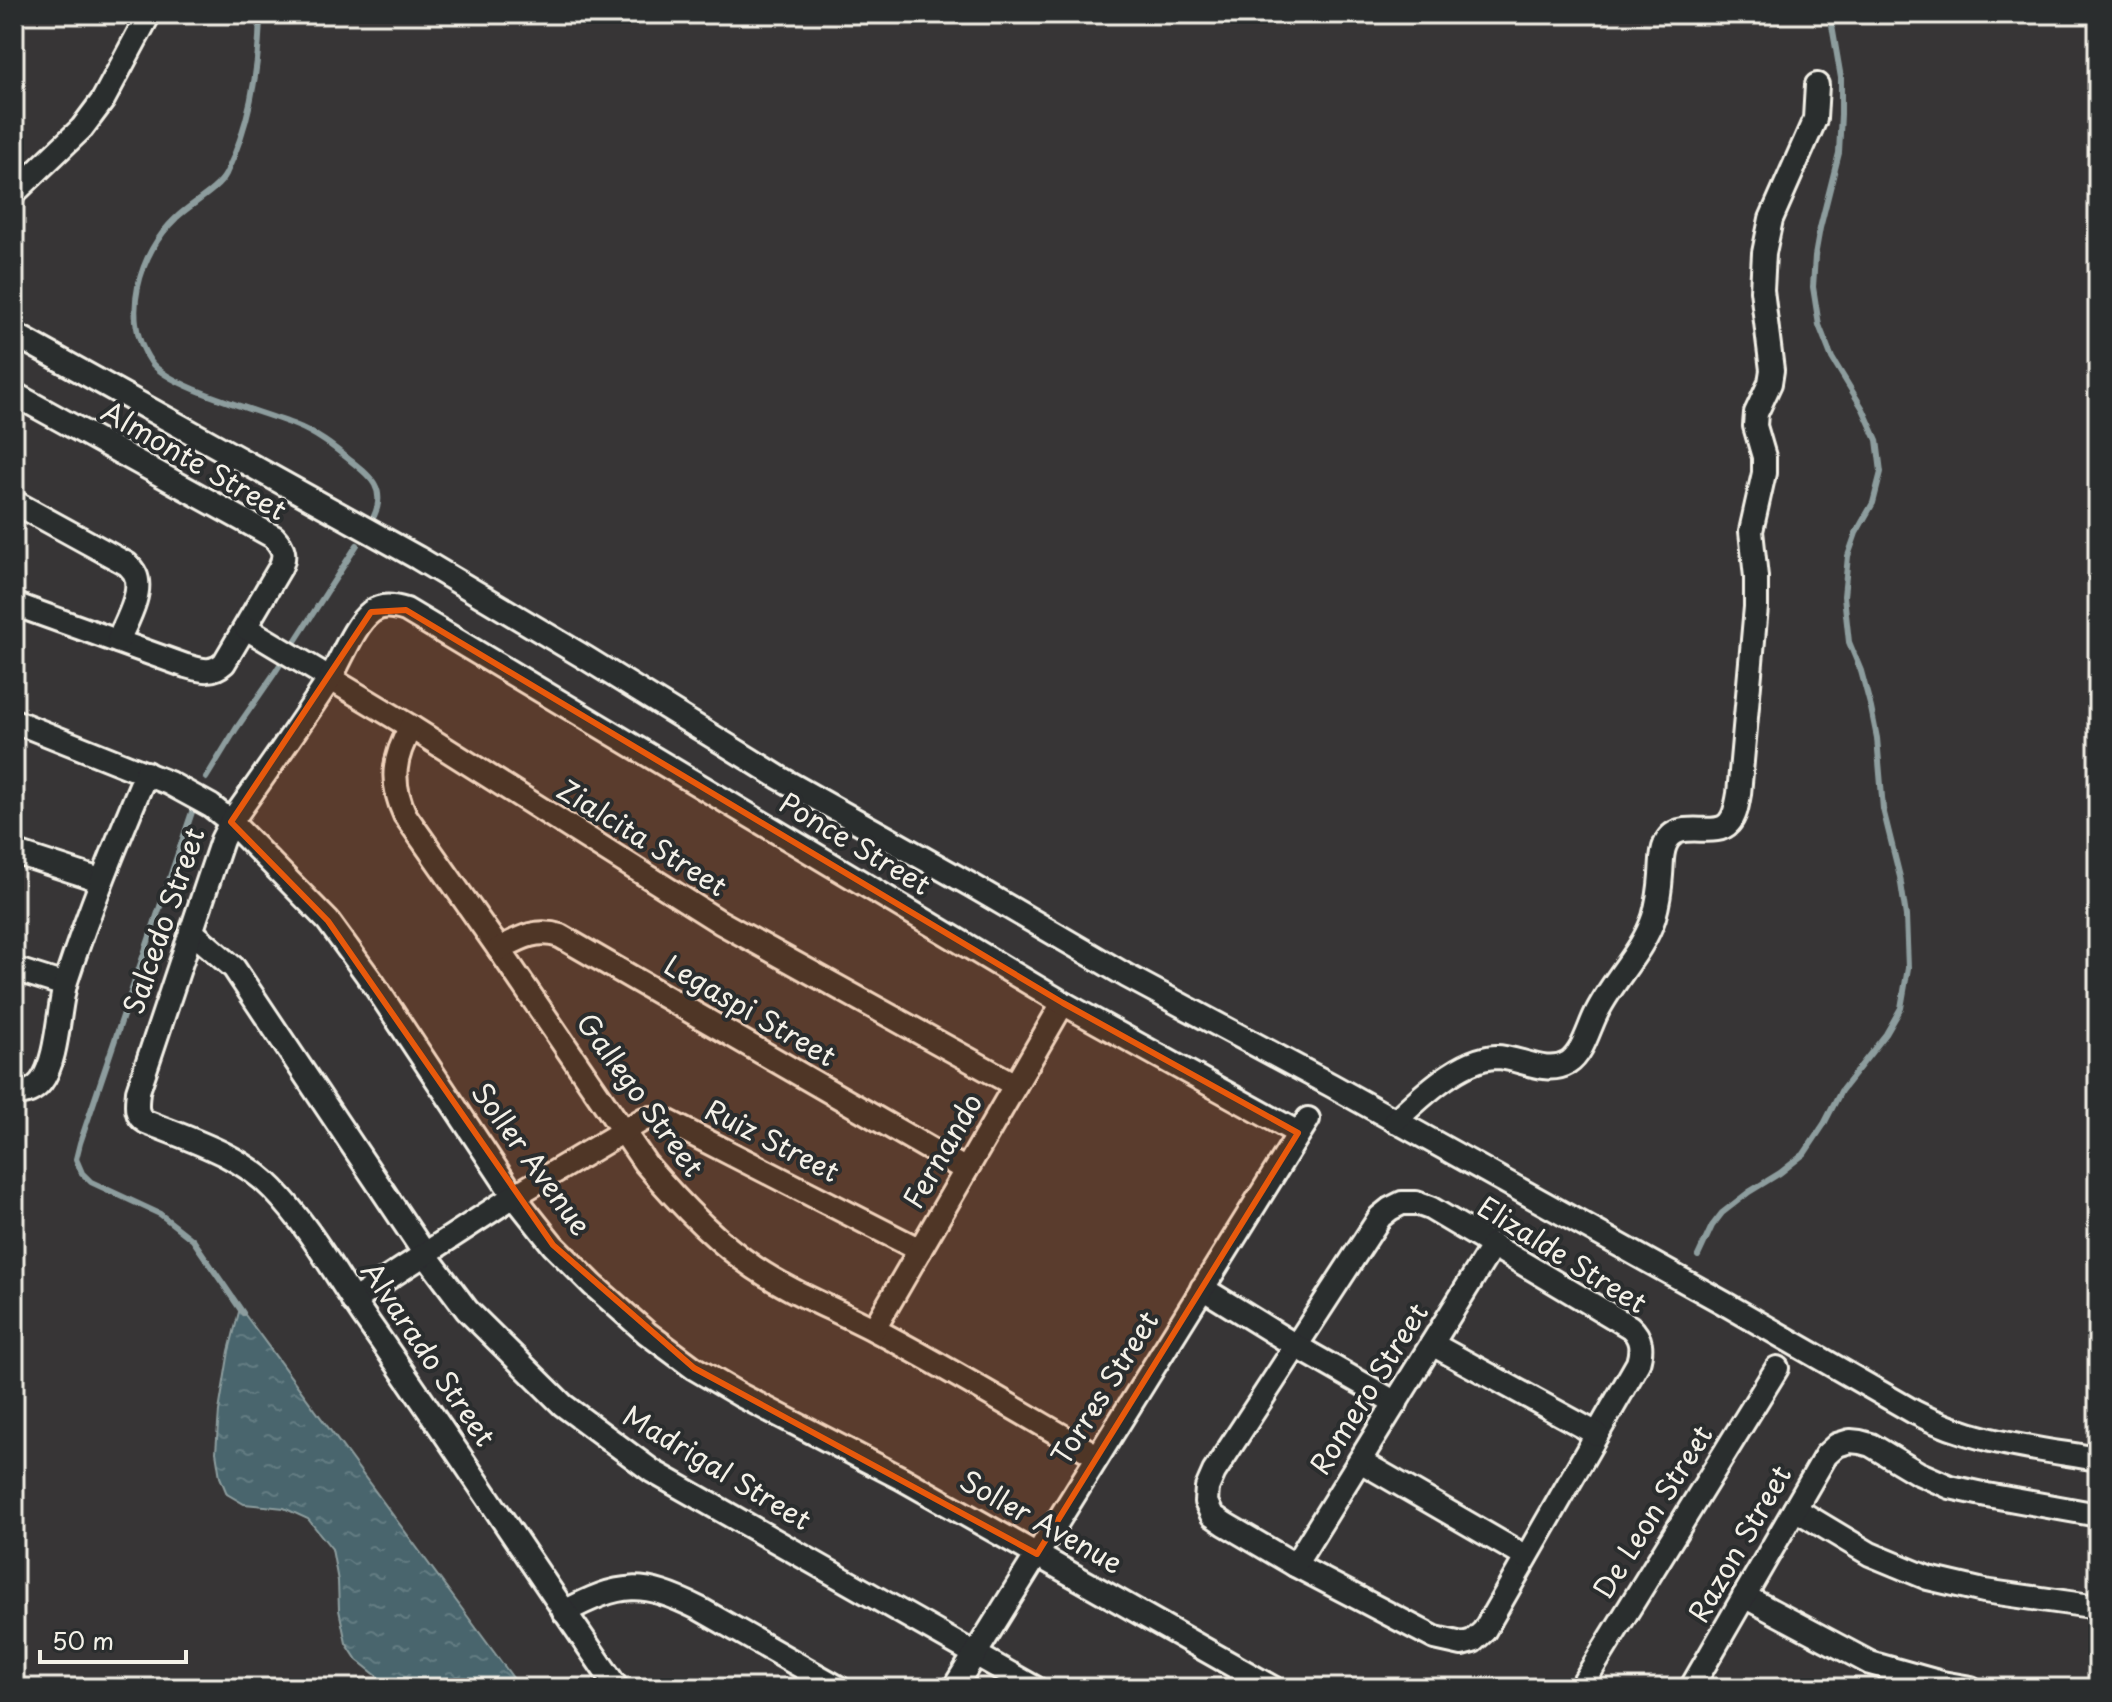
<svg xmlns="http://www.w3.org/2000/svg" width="2112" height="1702" viewBox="0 0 2112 1702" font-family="'Playpen Sans',sans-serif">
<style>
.water{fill:url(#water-ripples);stroke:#8d9d9e;stroke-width:2}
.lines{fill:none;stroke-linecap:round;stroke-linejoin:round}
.stream{stroke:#8d9d9e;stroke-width:6}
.street-casing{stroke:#f4f1e8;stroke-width:28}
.street{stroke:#2a2d2e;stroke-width:22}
.marked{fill:#e8590c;fill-opacity:0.2;stroke:#e8590c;stroke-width:6;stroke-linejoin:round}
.labels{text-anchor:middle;stroke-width:8;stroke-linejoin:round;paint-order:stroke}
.street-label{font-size:28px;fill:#f4f1e8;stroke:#2a2d2e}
</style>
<defs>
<pattern id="water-ripples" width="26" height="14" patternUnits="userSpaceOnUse" patternTransform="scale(2)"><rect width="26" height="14" fill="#48656d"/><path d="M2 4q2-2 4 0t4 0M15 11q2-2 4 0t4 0" fill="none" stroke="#637c82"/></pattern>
</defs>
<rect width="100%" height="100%" fill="#373536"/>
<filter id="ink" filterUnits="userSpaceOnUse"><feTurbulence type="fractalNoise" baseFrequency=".0125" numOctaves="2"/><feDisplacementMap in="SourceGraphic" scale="16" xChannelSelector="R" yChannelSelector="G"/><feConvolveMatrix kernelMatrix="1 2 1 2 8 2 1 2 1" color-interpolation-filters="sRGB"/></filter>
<g filter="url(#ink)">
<polygon class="water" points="240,1308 516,1682 519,1688 392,1688 357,1660 346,1643 339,1610 338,1581 332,1549 308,1519 284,1508 244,1504 227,1494 220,1477 216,1452 219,1411 229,1351"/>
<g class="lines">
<g class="stream">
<path d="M260 14C259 68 250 124 226 174 217 191 190 204 176 218 139 253 120 318 151 362 169 388 264 412 295 425 316 433 334 447 351 461 372 477 386 490 374 516"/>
<polyline points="206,778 236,729 274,674 357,545"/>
<polyline points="192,812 80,1143 76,1159 82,1173 91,1182 160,1214 193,1240 243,1313"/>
<polyline points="1698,1256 1712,1226 1722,1213 1749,1192 1780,1173 1804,1154 1824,1124 1841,1091 1886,1034 1901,1008 1908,968 1906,916 1900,877 1883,809 1877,738 1871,708 1861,671 1849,642 1844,596 1848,556 1856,533 1873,503 1881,472 1877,440 1863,409 1832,358 1819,325 1813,287 1815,256 1820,228 1839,153 1841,114 1841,78 1830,14"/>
</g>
<defs>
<g id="street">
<polyline points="14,193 82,128 103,100 149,14"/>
<path d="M14 334 418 558 586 658 780 778 971 885 1127 976 1331 1085 1724 1303 1914 1412C1974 1443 2033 1448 2098 1459"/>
<path d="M14 394 274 537C284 548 286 555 280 568L224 663C212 674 201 670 186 666L14 604"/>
<path d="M14 502 127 564C128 565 135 572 135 574 144 592 125 624 118 641"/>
<polyline points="246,628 411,727 720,922 1015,1085"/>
<polyline points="14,721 169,783 211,806 231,822 328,921 373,983 514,1196 553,1245 593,1285 647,1333 694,1368 740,1395 901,1478 1273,1688"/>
<path d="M411 727C393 758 390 782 405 815L499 949 645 1163C678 1202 714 1240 755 1268 792 1293 835 1309 875 1330 950 1369 1023 1414 1097 1456"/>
<polyline points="14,852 100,880"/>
<polyline points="191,931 234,968 425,1254 467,1310 563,1405 652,1471 1035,1688"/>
<path d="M499 949C520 938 537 928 560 936L966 1170"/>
<polyline points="14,969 65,985"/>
<path d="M14 1094C25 1094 34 1091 41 1082 58 1060 58 1009 66 981 89 910 117 842 146 773"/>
<path d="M1395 1121C1419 1098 1461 1058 1496 1057 1519 1057 1546 1076 1568 1063 1582 1054 1588 1031 1595 1016 1611 981 1642 954 1654 917 1658 903 1660 890 1661 875 1662 865 1661 854 1665 845 1676 816 1714 840 1729 823 1736 815 1737 804 1739 794L1756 607V577L1751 531 1764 473V457L1755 426 1756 413 1770 383 1772 370 1762 290 1764 253 1771 219 1815 119 1817 85"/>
<path d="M1402 1203H1416L1430 1208 1630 1327C1642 1338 1642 1349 1638 1363L1484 1631 1473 1641 1462 1644 1435 1638 1295 1565 1225 1524 1212 1515 1206 1502 1207 1488 1214 1472 1380 1217 1390 1209Z"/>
<polyline points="1202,1288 1296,1346 1396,1403"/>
<polyline points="353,1301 514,1196 644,1119 652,1118 663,1119 920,1250"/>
<polyline points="874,1329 1063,1003"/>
<polyline points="1432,1344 1597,1434"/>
<polyline points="1360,1461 1526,1557"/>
<polyline points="1795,1509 1870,1554 1928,1578 1984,1591 2098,1607"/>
<polyline points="1295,1565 1493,1245"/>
<polyline points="1744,1596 1870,1663 1942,1683 1971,1688"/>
<path d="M564 1612C621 1582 642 1580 700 1609L839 1688"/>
<path d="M617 1688C533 1567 453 1443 368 1322 337 1278 311 1228 273 1189 239 1154 191 1140 146 1122 134 1115 137 1104 138 1091L222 840 231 822C264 775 298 728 329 680 341 661 353 626 371 612 382 604 393 606 406 610L1063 1003 1298 1133"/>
<polyline points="954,1688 1308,1119"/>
<polyline points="1580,1688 1777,1368"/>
<polyline points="1691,1688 1826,1455 1837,1445 1850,1441 1860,1442 1871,1445 1918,1473 1950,1487 1987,1495 2098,1515"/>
</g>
</defs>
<use href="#street" class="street-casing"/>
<use href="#street" class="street"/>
</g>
</g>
<path class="marked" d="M406 610 1063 1003 1298 1133 1037 1554 694 1368 553 1245 328 921 231 822 371 612Z"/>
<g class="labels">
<g class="street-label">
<text transform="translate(194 461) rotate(30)" y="10">Almonte Street</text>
<text transform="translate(642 838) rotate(32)" y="10">Zialcita Street</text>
<text transform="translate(855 844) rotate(31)" y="10">Ponce Street</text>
<text transform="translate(164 921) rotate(-71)" y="10">Salcedo Street</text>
<text transform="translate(750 1011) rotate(30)" y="10">Legaspi Street</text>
<text transform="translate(640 1095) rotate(54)" y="10">Gallego Street</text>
<text transform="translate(772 1141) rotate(27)" y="10">Ruiz Street</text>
<text transform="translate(943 1151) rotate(-60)" y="10">Fernando</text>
<text transform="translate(531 1159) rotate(54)" y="10">Soller Avenue</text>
<text transform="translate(1562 1255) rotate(32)" y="10">Elizalde Street</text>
<text transform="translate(428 1354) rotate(56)" y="10">Alvarado Street</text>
<text transform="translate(1105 1388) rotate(-58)" y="10">Torres Street</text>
<text transform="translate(1369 1389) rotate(-58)" y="10">Romero Street</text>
<text transform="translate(717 1468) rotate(31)" y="10">Madrigal Street</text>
<text transform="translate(1653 1512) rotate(-58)" y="10">De Leon Street</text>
<text transform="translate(1041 1522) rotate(29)" y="10">Soller Avenue</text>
<text transform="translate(1740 1544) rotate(-60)" y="10">Razon Street</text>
</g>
</g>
<rect width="2112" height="1702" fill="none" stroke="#2a2d2e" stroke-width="48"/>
<rect x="24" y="24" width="2064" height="1654" fill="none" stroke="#f4f1e8" stroke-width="3" filter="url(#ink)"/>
<path d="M40 1650v12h146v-12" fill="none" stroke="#f4f1e8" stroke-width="4"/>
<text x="52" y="1650" font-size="24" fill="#f4f1e8" stroke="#2a2d2e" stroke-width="6" paint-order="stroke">50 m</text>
</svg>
